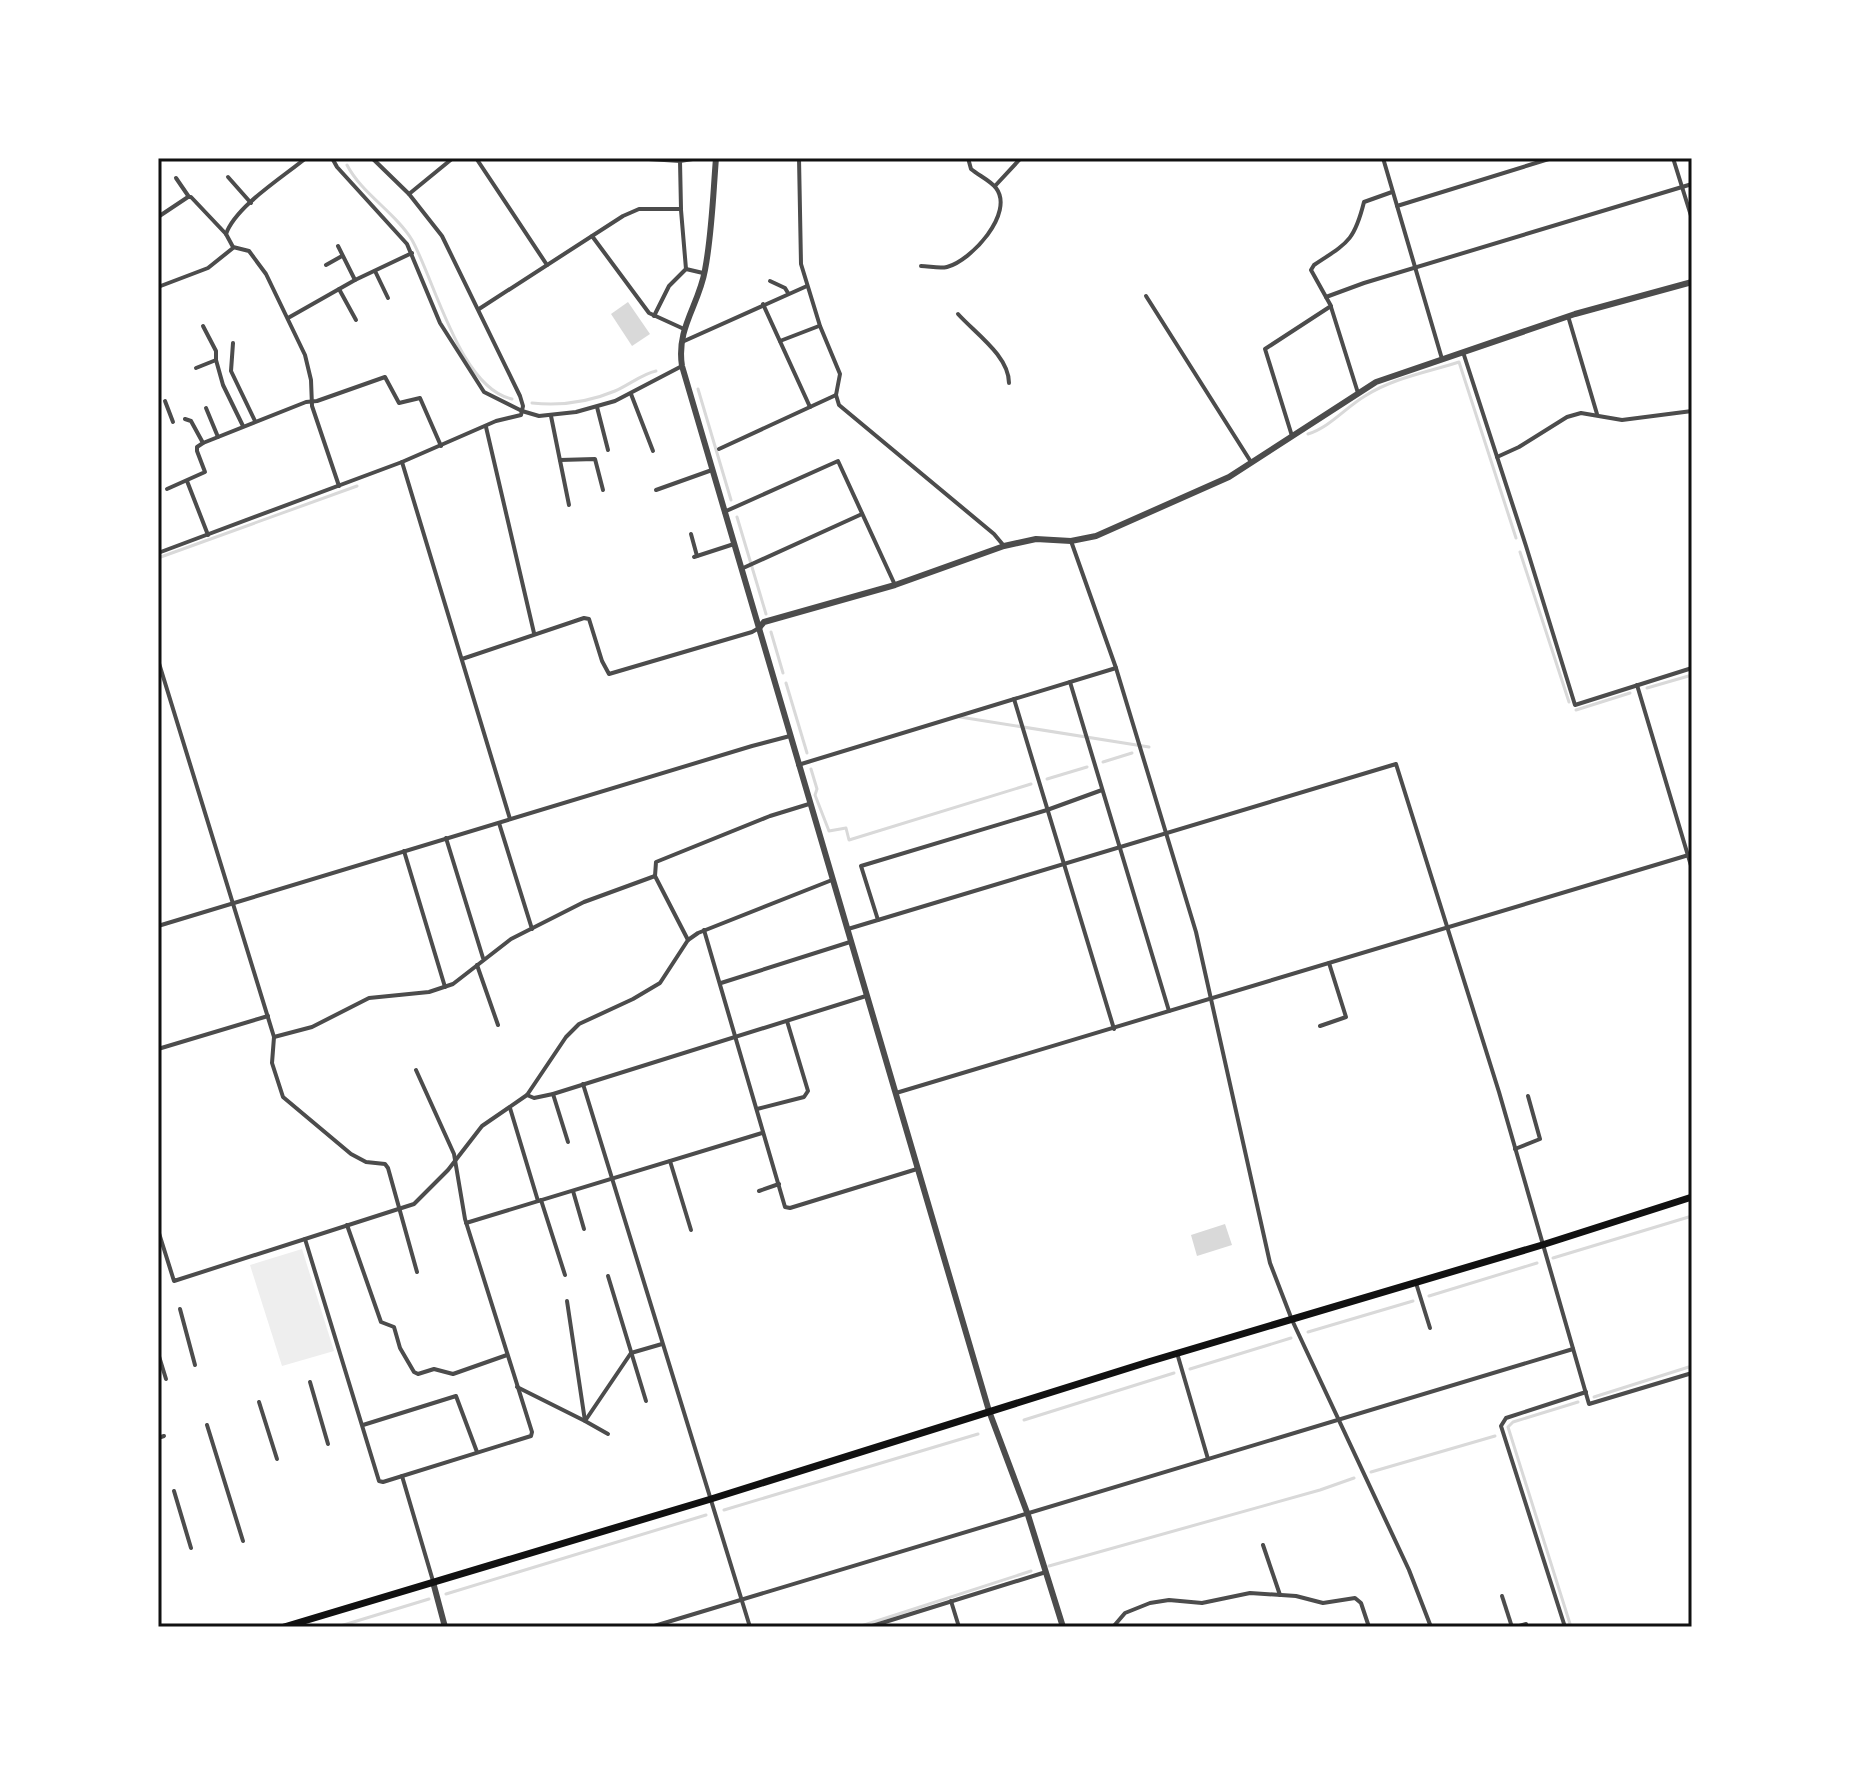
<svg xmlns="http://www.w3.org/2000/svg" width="1850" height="1785" viewBox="0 0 1850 1785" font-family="'Fira Sans Condensed',sans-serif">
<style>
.green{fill:#eee}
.water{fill:#d9d9d9}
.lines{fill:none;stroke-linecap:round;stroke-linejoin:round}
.stream{stroke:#d9d9d9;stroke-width:3}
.minor{stroke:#4c4c4c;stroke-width:4}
.tertiary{stroke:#4c4c4c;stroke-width:6}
.primary{stroke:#111;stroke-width:7}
.neatline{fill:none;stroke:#111;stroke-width:3}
</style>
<rect width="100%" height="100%" fill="#fff"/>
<polygon class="green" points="302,1249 334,1351 282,1366 250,1265"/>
<g class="water">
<polygon points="628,302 650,334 632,346 611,314"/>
<polygon points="1225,1224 1232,1245 1197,1256 1191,1235"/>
</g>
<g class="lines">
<g class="stream">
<path d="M347 165C362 194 395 212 412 240 435 281 460 388 512 399"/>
<polyline points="698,389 731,500"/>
<path d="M532 403C561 406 589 402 615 391 629 385 642 374 656 371"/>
<path d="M1308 434C1330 427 1345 408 1365 396 1393 378 1428 372 1459 362L1516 538"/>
<polyline points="737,517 766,614"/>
<polyline points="1520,552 1569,702"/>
<polyline points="158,558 357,486"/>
<polyline points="771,632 783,673"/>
<polyline points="786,683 807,753"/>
<polyline points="1647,688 1692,675"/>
<polyline points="1576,710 1630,693"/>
<polyline points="960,717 1149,747"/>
<polyline points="1103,762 1132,753"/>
<polyline points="811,769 817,789 815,795 829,831 846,828 849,840 1031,784"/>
<polyline points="1047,779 1087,767"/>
<polyline points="1553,1258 1692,1216"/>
<polyline points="1429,1296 1537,1263"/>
<polyline points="1308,1332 1413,1301"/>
<polyline points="1190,1369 1291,1338"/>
<polyline points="1594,1397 1692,1366"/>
<polyline points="1024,1420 1174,1373"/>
<polyline points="1371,1472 1495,1436"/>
<polyline points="724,1510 978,1434"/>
<polyline points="1049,1566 1320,1490 1354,1478"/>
<polyline points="446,1594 706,1515"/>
<polyline points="337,1627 429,1599"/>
<polyline points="858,1627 1031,1571"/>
<polyline points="1571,1627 1508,1427 1513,1422 1578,1402"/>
</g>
<g class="minor">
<polyline points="332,158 337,167 407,244 440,323 484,392 522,411 539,416 576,412 615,401 682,366"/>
<polyline points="476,158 547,265"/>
<polyline points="633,158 680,161 699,158"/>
<polyline points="799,158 801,264 820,326 840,374 836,395 839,405 994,534 1004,546"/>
<polyline points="1383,158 1442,359"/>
<polyline points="1673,158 1692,219"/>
<polyline points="228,177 251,203"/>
<polyline points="176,178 189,197"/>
<polyline points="995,186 1021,158"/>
<polyline points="409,194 453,158"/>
<polyline points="1397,206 1552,158"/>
<polyline points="158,217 188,197 191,197 226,234 233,247 249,251 266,274 305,355 311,380 312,406 339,486"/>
<path d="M226 234C236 206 283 177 306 158"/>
<polyline points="592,236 649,313 684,329"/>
<polyline points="338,246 355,280"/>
<polyline points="326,265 342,256"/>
<path d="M921 266C929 266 939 269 947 267 971 261 1015 213 996 188 991 181 978 175 971 169L968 158"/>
<polyline points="686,269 703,273"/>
<polyline points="375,271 388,298"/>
<polyline points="770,281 785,288 788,293"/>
<polyline points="158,287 208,268 233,248"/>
<polyline points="339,289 356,320"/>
<polyline points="1146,296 1251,462"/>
<polyline points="1326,297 1364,283 1692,184"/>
<polyline points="763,304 810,407"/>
<polyline points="1331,307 1358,393"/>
<polyline points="479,309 623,216 639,209 681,209 680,161"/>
<path d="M958 314C975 333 1009 356 1009 383"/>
<polyline points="654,316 669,286 686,269 681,210"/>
<polyline points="1568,316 1597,414"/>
<polyline points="288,318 355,280 412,253"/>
<polyline points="203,326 216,351 216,360 223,385 243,426"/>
<polyline points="780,341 819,326"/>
<polyline points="682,342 807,286"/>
<polyline points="233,343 231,371 255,421"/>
<polyline points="1463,352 1526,546 1575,705 1692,668"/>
<polyline points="196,368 216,360"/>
<polyline points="631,394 653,451"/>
<polyline points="165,401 173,422"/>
<polyline points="597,407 608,450"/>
<polyline points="206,408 218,437"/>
<polyline points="551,416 569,505"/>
<polyline points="185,419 191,421 203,443 306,402 317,401 385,377 399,403 420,398 441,446"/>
<polyline points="486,427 534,633"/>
<path d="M1292 436 1265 349 1331 306 1311 270 1314 265C1347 243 1354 242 1364 202L1392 192"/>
<polyline points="719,449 836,395"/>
<polyline points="1497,457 1519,447 1567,417 1581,413 1622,420 1692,411"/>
<polyline points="560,460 595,459 603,490"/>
<polyline points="402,462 510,819"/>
<polyline points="187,481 208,535"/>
<polyline points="167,489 205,472 197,451 197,447 203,443"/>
<polyline points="656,490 712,470"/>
<polyline points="724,512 838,461 895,585"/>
<polyline points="691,534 697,556"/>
<polyline points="1071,541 1116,668 1196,932 1270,1263 1292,1320 1409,1570 1431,1627"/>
<polyline points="158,553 402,462 496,421 521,415 523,406 520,396 442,236 409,194 372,158"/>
<polyline points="694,557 734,544"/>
<polyline points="741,569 862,514"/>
<polyline points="462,659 584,618 589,619 602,661 609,674 752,632 759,628"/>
<polyline points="158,660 274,1037 272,1063 283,1097 351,1154 366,1162 385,1164 388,1168 417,1272"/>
<polyline points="1070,682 1169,1011"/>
<polyline points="1637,685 1692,869"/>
<polyline points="1014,699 1114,1029"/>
<polyline points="798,765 1116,668"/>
<polyline points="499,823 532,929"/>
<polyline points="446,838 483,958"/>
<polyline points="404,851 445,987"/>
<polyline points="878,920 861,866 1047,810 1102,790"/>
<polyline points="158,926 752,746 790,736"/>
<polyline points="848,929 1396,764 1499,1092 1589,1404 1692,1373"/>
<polyline points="704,930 785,1207 790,1208 917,1169"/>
<polyline points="688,940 655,876 656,862 770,816 809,804"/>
<polyline points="477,965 498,1025"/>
<polyline points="721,983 850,942"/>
<polyline points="1320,1026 1346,1017 1329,963"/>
<polyline points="274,1037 312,1027 369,998 429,992 453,984 511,939 584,902 655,876"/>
<polyline points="158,1049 268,1016"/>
<polyline points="583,1084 750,1627"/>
<polyline points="896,1093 1692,854"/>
<polyline points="553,1094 568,1142"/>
<polyline points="527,1095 534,1098 553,1094 866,996"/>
<polyline points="510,1108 538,1201"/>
<polyline points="757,1109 804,1097 808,1091 787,1021"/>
<polyline points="1515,1149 1540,1139 1528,1096"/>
<polyline points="670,1161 691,1230"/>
<polyline points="573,1191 584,1229"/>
<polyline points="759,1191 779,1184"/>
<polyline points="541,1200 565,1275"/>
<polyline points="466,1223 762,1133"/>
<polyline points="347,1225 381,1322 394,1327 400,1348 414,1372 418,1374 434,1369 453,1374 507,1355"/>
<polyline points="158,1230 174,1281 414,1204 448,1170 482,1126 527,1095 566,1037 579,1024 633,999 660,983 688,940 698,933 832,880"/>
<polyline points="305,1239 379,1481 383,1482 531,1436 532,1432 465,1219 454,1154 416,1070"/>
<polyline points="608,1276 646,1401"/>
<polyline points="1416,1283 1430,1328"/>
<polyline points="567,1301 585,1421 608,1434"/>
<polyline points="180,1309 195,1365"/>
<polyline points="158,1353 166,1379"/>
<polyline points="1177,1353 1208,1459"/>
<polyline points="310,1382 328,1444"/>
<polyline points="517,1387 585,1421 631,1353 662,1344"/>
<polyline points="259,1402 277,1459"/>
<polyline points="207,1425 243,1541"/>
<polyline points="363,1425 456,1396 477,1452"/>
<polyline points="158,1438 164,1436"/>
<polyline points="402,1476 433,1581"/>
<polyline points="174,1491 191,1548"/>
<polyline points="1263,1545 1280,1595"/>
<polyline points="1502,1596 1512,1627"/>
<polyline points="951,1601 959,1627"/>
<polyline points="651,1627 1573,1349"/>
<polyline points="869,1627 1046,1572"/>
<polyline points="1113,1627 1125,1613 1150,1603 1169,1600 1202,1603 1250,1593 1296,1596 1323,1603 1355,1598 1361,1603 1369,1627"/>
<polyline points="1516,1627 1526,1624"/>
<polyline points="1565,1627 1501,1426 1506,1418 1586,1392"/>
</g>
<g class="tertiary">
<path d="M716 158C713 195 712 233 705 270 699 305 676 328 682 366L989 1411 1028 1515 1063 1627"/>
<polyline points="759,628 764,622 895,585 1004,546 1036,539 1071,541 1096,536 1229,477 1376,382 1575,314 1692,282"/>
<polyline points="433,1582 445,1627"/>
</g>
<polyline class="primary" points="284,1627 711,1499 1148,1362 1542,1245 1692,1197"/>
</g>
<rect width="1850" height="1785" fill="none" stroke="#ffffff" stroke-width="320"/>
<rect x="160" y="160" width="1530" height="1465" class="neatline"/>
</svg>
